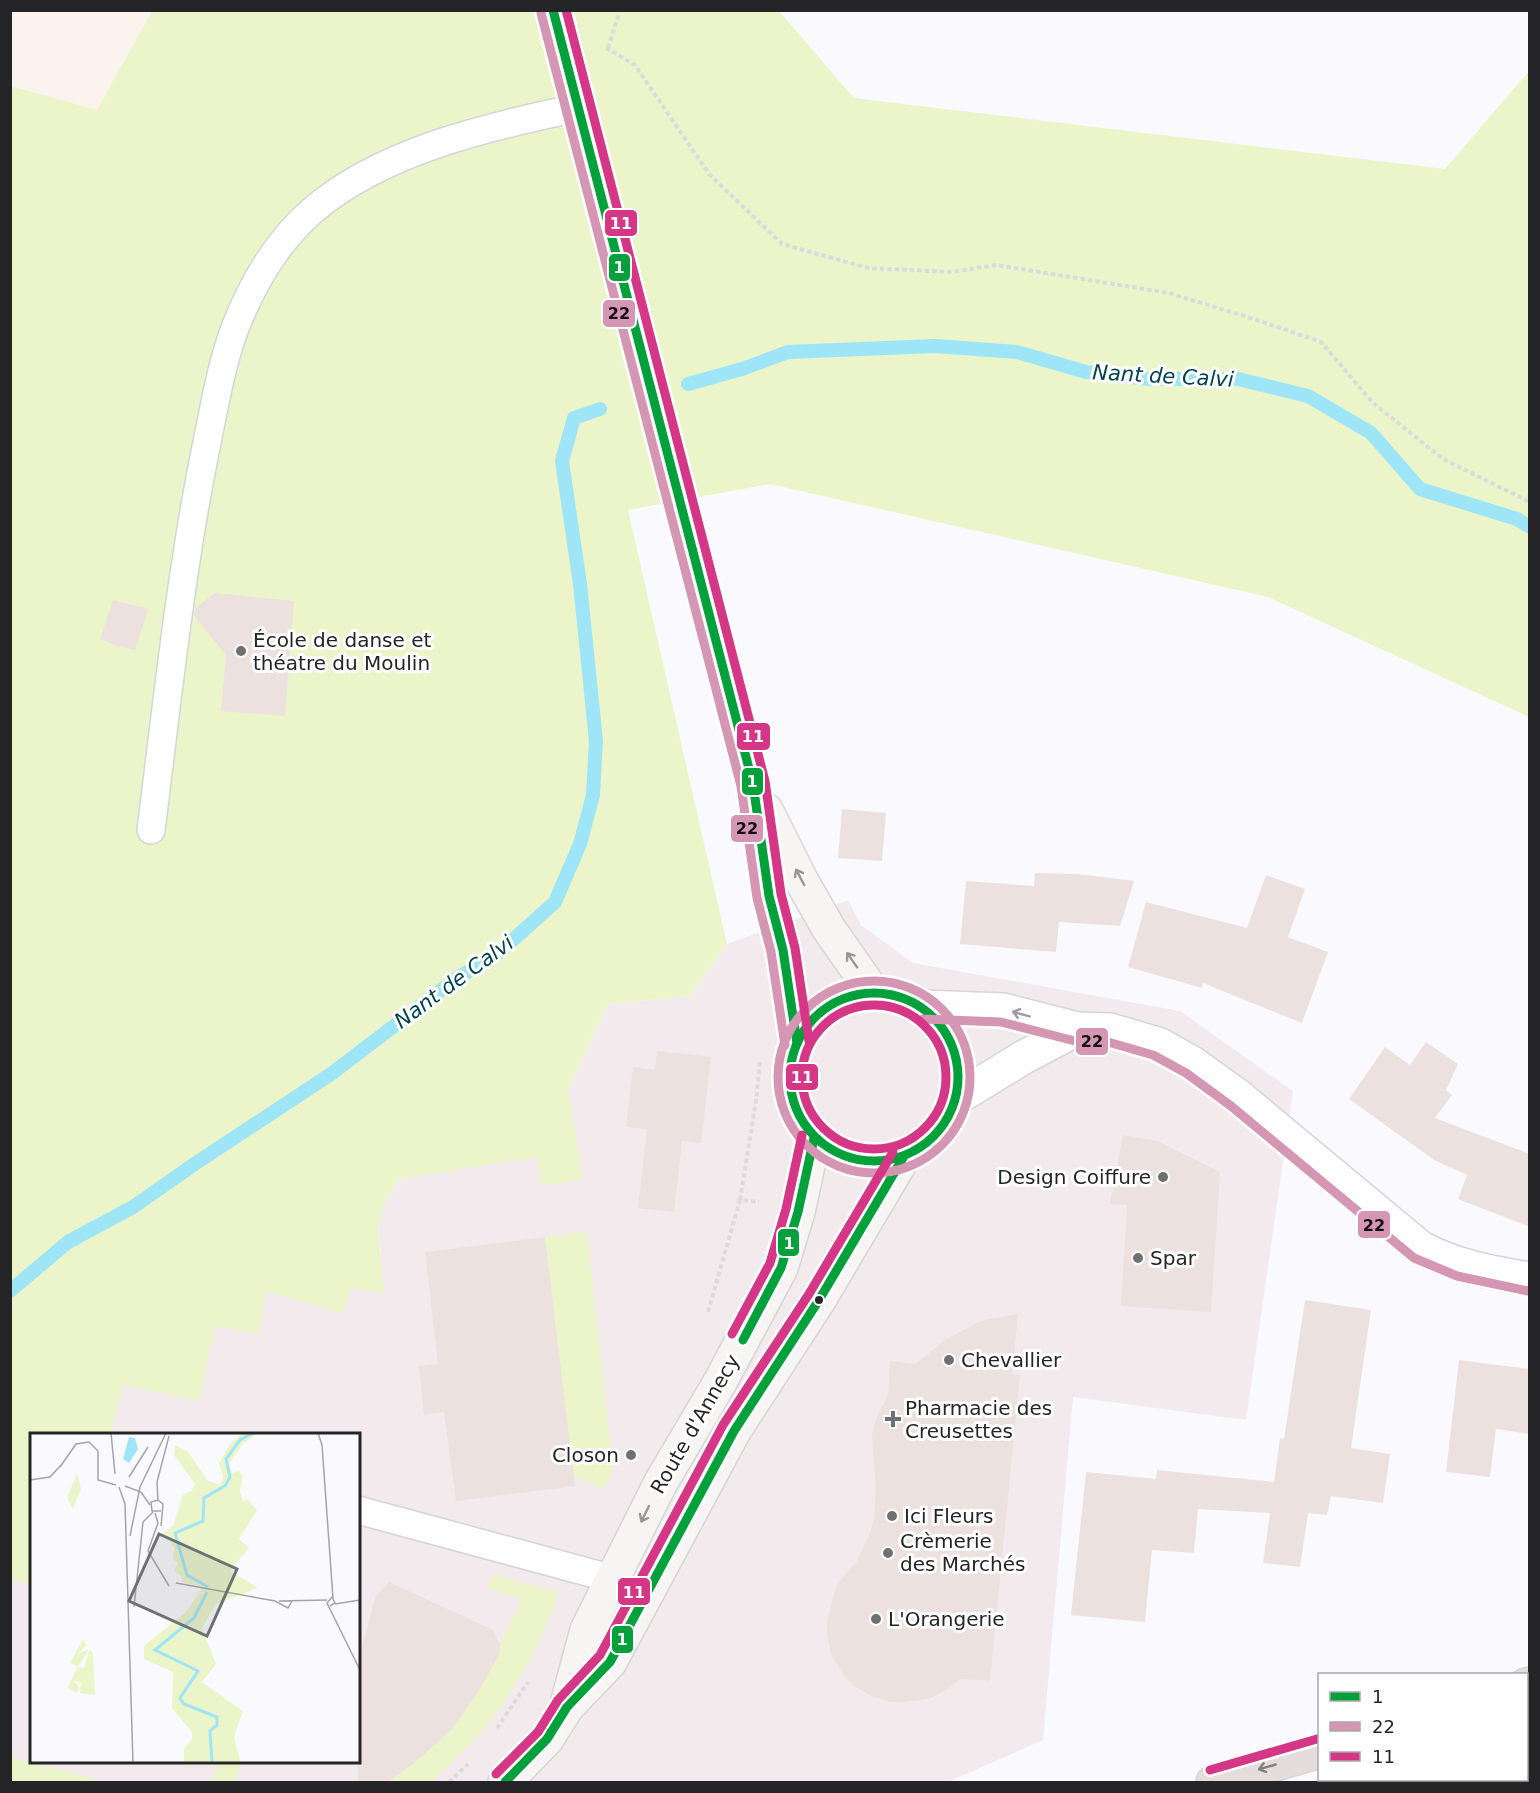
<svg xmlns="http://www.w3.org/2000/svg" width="1540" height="1793" viewBox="0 0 1540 1793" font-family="'DejaVu Sans',sans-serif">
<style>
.commercial{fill:#f2eaec}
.industrial{fill:#fcf3ee}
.green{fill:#ecf4ca}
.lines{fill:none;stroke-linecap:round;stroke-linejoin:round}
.stream{stroke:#9ee5f8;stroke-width:14}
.building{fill:#ede1e0}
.lane-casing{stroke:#d5d5d8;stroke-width:30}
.street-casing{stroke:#d5d5d8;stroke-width:36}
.secondary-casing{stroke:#d5d5d8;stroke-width:36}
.highway-casing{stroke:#d6d6d8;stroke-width:36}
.path{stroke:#dbdbdd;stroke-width:4;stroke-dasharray:4.5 3;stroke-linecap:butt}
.lane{stroke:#fefeff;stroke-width:27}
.street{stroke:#fefeff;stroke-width:33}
.secondary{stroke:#f7f4f4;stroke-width:33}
.highway{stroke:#e5dcdc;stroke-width:33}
.bus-1-casing{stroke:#fff;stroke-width:14}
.bus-2-casing{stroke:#fff;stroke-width:14}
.bus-3-casing{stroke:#fff;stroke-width:14}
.bus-1{stroke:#00a13a;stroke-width:9}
.bus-2{stroke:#d596b3;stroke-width:9}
.bus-3{stroke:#d53685;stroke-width:9}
.oneway{stroke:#989798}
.oneway2{stroke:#9c9c9e}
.oneway3{stroke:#858082}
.poi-dot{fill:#707072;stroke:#fff;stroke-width:2}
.bus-dot{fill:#252527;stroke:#fff;stroke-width:2}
.labels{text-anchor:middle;stroke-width:6;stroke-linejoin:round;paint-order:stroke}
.poi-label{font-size:20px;fill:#252527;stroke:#fff;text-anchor:start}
.street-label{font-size:20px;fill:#252527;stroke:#fff}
.water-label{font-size:21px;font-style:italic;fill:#00424f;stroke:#fff}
.inset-river{fill:none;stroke:#9ee5f8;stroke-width:3}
.inset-road{fill:none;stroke:#a5a5a8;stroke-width:1.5}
.view{fill:#707072;fill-opacity:0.15;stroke:#707072;stroke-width:3}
.inset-edge{fill:none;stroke:#252527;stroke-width:3}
.line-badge{stroke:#fff;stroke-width:2}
.badge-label{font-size:16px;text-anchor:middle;font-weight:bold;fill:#fff}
.pale-badge-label{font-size:16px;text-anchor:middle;font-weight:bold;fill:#111}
</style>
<rect width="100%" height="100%" fill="#fafafe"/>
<polygon class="commercial" points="848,900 861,925 913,963 1180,1011 1293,1091 1246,1420 1073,1397 1043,1740 948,1782 11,1782 10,1543 31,1509 32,1762 358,1762 358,1434 80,1434 101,1375 221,1295 381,1254 378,1226 386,1200 398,1179 466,1167 568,1089 608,1004 690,996 727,944"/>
<polygon class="industrial" points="11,11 152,11 97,110 11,415"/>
<g class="green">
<polygon points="152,11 779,11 854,98 1445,169 1529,71 1529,717 1268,597 770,484 628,510 727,944 690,996 608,1004 568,1089 583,1179 541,1186 538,1157 398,1179 386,1200 378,1226 384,1293 351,1288 343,1314 266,1291 259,1334 215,1326 199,1401 123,1385 111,1434 32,1434 31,1584 11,1580 10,86 97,110"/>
<polygon points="587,1231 613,1471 604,1489 573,1476 545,1237"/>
<path d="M493 1575 559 1592C542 1644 509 1703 471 1743 459 1757 445 1770 432 1782H388L413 1764 452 1729 475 1697 499 1655 500 1644 522 1599 487 1588Z"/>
<polygon points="10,1757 94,1779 93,1782 11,1782"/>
<polygon points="218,1762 241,1762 236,1782 213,1782"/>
</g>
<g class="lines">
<g class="stream">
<polyline points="688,384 742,369 788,352 935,346 1017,352 1086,372 1150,379 1238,379 1308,396 1371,433 1420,489 1517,519 1530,527"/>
<polyline points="10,1291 68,1242 133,1207 196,1163 331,1074 457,978 495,956 555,902 580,844 593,795 596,741 580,584 562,461 574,418 600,409"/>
</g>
</g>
<g class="building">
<polygon points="215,593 294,601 285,716 221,711 226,655 194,616 195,608"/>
<polygon points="113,600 148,609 135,650 117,646 100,639"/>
<polygon points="842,809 886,813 882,861 838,858"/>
<polygon points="1035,873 1078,874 1134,881 1120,926 1059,922 1056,952 960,944 966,881 1034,886"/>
<polygon points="1266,875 1305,889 1288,937 1328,952 1302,1023 1203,983 1202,988 1128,967 1146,902 1247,928"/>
<polygon points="1426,1042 1458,1064 1446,1090 1452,1095 1435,1118 1530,1154 1530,1227 1458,1199 1467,1175 1434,1160 1349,1099 1385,1047 1410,1065"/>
<polygon points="657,1051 711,1057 701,1143 682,1141 674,1212 638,1208 647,1129 626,1127 633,1067 655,1070"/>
<polygon points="1123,1135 1157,1141 1220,1172 1211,1312 1121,1306 1127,1205 1110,1204"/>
<polygon points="545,1237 575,1486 456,1501 444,1412 424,1415 419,1366 438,1364 425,1252"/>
<polygon points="1305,1300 1371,1310 1351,1448 1390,1454 1383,1503 1331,1496 1327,1515 1308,1513 1300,1567 1263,1563 1270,1513 1198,1509 1194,1553 1152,1550 1145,1622 1071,1615 1086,1472 1156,1479 1157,1470 1274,1482 1280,1438 1284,1439"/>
<polygon points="1018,1314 1012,1374 1020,1375 990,1681 960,1679 951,1687 929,1699 904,1702 891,1702 871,1696 854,1686 844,1676 831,1654 827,1632 827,1622 835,1590 840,1581 857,1561 870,1533 874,1518 876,1488 872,1435 875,1421 888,1395 890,1361 915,1364 944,1341 974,1324 988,1319"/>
<polygon points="1459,1360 1530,1369 1530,1434 1496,1429 1490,1477 1446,1472"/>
<polygon points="389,1582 493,1630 500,1644 499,1655 475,1697 452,1729 413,1764 388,1782 358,1782 358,1663 375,1598"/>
</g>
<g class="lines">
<defs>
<g id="lane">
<path d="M151 830C167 704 180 577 205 452 215 405 222 355 242 311 258 275 282 237 312 211 381 151 490 126 577 108"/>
<polyline points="358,1510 613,1579"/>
</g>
<g id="street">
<path d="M923 1007 1003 1010 1077 1029 1110 1030 1158 1044 1192 1063 1238 1096 1421 1248C1455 1266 1491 1273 1530 1279"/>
<polyline points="957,1098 1024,1057 1077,1029"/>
</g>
<g id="secondary">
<polyline points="553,10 753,784 769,896 783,950 797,1043"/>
<polyline points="766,810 801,880 829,929 873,992"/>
<circle cx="874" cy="1077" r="84"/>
<polyline points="567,1704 587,1630 661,1482 719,1384 781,1268 798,1212 814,1138"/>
<polyline points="505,1782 547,1739 567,1707 610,1662 734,1431 819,1300 903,1158"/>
</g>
<g id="highway">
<polyline points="1526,1685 1530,1684"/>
<polyline points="1213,1782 1320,1751"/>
</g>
</defs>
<use href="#lane" class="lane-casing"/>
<use href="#street" class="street-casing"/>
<use href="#secondary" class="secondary-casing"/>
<use href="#highway" class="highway-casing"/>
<g class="path">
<polyline points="606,48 635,65 709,174 782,244 868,268 952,272 996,265 1169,293 1257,320 1321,342 1372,402 1443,459 1530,502"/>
<polyline points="608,48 620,10"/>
<polyline points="740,1200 756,1101 760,1061"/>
<polyline points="708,1312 740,1200 759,1202"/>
<polyline points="497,1728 528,1682"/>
<polyline points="449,1782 468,1764"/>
</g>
<use href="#lane" class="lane"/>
<use href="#street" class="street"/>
<use href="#secondary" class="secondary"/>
<use href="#highway" class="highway"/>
<defs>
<g id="bus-1">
<polyline points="553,10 753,784 769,896 783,950 797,1043"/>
<circle cx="874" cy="1077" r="84"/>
<polyline points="743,1340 781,1268 798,1212 814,1138"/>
<polyline points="505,1782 547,1739 567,1707 610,1662 734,1431 819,1300 903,1158"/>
</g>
<g id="bus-2">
<polyline points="541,13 741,786 757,898 771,952 785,1045"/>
<circle cx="874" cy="1077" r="96"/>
<polyline points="923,1019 1001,1022 1075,1041 1108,1042 1153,1055 1186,1073 1231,1106 1414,1258 1457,1276 1528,1291"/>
</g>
<g id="bus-3">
<polyline points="566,10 765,781 781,894 795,948 809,1041"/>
<circle cx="874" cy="1077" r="72"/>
<polyline points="732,1334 770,1263 786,1209 802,1135"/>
<polyline points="1210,1770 1317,1739"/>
<polyline points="496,1774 538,1732 558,1700 600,1655 723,1425 809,1294 893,1152"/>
</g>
</defs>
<use href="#bus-1" class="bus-1-casing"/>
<use href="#bus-2" class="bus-2-casing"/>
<use href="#bus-3" class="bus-3-casing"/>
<use href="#bus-1" class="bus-1"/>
<use href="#bus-2" class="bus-2"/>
<use href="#bus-3" class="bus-3"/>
</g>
<defs><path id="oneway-shaft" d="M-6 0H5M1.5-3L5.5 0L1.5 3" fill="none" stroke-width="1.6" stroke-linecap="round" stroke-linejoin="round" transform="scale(1.5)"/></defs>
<g class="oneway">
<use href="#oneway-shaft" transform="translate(800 877) rotate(-118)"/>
<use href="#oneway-shaft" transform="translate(852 960) rotate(-125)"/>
<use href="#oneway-shaft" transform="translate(645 1514) rotate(116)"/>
</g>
<use class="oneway2" href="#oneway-shaft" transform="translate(1021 1014) rotate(-165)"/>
<use class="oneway3" href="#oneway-shaft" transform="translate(1267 1767) rotate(164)"/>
<g class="poi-dot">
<circle cx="241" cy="651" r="6"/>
<circle cx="1163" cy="1177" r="6"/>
<circle cx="1138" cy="1258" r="6"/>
<circle cx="949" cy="1360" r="6"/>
<path d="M890 1410h6v6h6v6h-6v6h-6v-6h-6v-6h6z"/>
<circle cx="631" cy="1455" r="6"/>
<circle cx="892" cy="1516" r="6"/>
<circle cx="888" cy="1553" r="6"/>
<circle cx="876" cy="1619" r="6"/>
</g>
<circle class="bus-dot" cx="819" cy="1300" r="5"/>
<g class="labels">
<g class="poi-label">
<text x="253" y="647">École de danse et<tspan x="253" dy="23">théatre du Moulin</tspan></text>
<text x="1151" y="1184" text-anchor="end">Design Coiffure</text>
<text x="1150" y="1265">Spar</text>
<text x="961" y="1367">Chevallier</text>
<text x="905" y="1415">Pharmacie des<tspan x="905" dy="23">Creusettes</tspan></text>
<text x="619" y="1462" text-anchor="end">Closon</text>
<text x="904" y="1523">Ici Fleurs</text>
<text x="900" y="1548">Crèmerie<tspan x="900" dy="23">des Marchés</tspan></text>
<text x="888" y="1626">L'Orangerie</text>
</g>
<g class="street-label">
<text transform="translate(695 1424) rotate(-60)" y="7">Route d'Annecy</text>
</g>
<g class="water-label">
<text transform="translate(1163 376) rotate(3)" y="7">Nant de Calvi</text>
<text transform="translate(454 982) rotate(-36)" y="7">Nant de Calvi</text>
</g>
</g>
<g transform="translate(30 1433)">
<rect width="330" height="330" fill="#fafafe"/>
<path d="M212 0H228L213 11 198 32 202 40 209 38 213 43 210 58 213 68 217 66 227 77 209 106 219 115 200 138 228 155 186 171 172 195 186 231 172 249 213 278 204 304 211 330H154V316L162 306V299L142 275 143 239 114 226V213L156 179 173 154 152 149 151 143 144 138 148 130 143 127 144 114 138 105 133 101 124 109 128 112 124 111 122 118 127 129 121 116 125 105 143 93 153 62 162 57 165 51 144 22 145 12 158 19 177 47 190 52 193 44 189 30 200 11ZM47 40 51 56 43 76 37 65ZM53 206 57 212 48 221 59 216 48 234 54 235 59 217 63 220 65 262 50 260 51 249 44 248 49 253 47 260 37 255 48 234 40 230Z" fill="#ecf4ca"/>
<path d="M99 4 105 5 108 16 99 30 93 26Z" fill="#9ee5f8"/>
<path class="inset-river" d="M178 154 157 142 145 100 173 88 174 65 195 53 200 44 196 26 210 7 223 0M177 159 164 185 125 217 168 238 150 265 154 271 187 284V292L180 298 182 330"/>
<path class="inset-road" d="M81 0 85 41M288 0 292 12 303 165M30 34 46 11 59 9 68 18V47L86 52M99 44 118 14M0 47 20 44 31 32M95 53 111 59 120 72M89 54 95 71 103 330M128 67 127 49 139 3M131 78H122L121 69 128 67 133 71 131 93M125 80 128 90 118 118 139 153M100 103 110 54 136 0M146 150 245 168 258 175 262 168M249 168 297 167M305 171 330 167M300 173 305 170 302 164 297 170 330 237M104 174 113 89 123 79"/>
<path class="view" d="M129 101 207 136 177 203 99 168Z"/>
<rect width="330" height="330" class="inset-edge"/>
</g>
<g class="line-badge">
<rect x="604" y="209" width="34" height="28" rx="6" fill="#d53685"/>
<rect x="608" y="253" width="23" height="29" rx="6" fill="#00a13a"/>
<rect x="602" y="299" width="34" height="29" rx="6" fill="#d596b3"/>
<rect x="736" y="722" width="35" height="29" rx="6" fill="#d53685"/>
<rect x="741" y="767" width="23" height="29" rx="6" fill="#00a13a"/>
<rect x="730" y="814" width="34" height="29" rx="6" fill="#d596b3"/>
<rect x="1075" y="1027" width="34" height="29" rx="6" fill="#d596b3"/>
<rect x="785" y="1063" width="34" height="28" rx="6" fill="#d53685"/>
<rect x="1357" y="1210" width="34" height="29" rx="6" fill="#d596b3"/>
<rect x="777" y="1228" width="23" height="29" rx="6" fill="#00a13a"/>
<rect x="617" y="1577" width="34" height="29" rx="6" fill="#d53685"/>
<rect x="611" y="1625" width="23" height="29" rx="6" fill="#00a13a"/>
</g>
<g class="badge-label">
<text x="621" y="229">11</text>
<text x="619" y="273">1</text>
<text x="753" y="742">11</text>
<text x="752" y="787">1</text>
<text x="802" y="1083">11</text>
<text x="789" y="1249">1</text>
<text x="634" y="1598">11</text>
<text x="622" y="1645">1</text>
</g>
<g class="pale-badge-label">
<text x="619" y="319">22</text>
<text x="747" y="834">22</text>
<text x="1092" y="1047">22</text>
<text x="1374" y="1231">22</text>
</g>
<rect width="1540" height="1793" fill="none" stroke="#252527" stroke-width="24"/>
<rect x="1318" y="1673" width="210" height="108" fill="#ffffff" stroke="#a8a8a9" stroke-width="1.5"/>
<rect x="1330" y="1692" width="30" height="9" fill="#00a13a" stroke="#a8a8a9" stroke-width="1.5"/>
<text x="1372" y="1703" font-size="18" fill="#252527">1</text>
<rect x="1330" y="1722" width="30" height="9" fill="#d596b3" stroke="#a8a8a9" stroke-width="1.5"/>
<text x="1372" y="1733" font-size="18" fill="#252527">22</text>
<rect x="1330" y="1752" width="30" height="9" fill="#d53685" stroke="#a8a8a9" stroke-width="1.5"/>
<text x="1372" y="1763" font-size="18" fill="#252527">11</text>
</svg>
